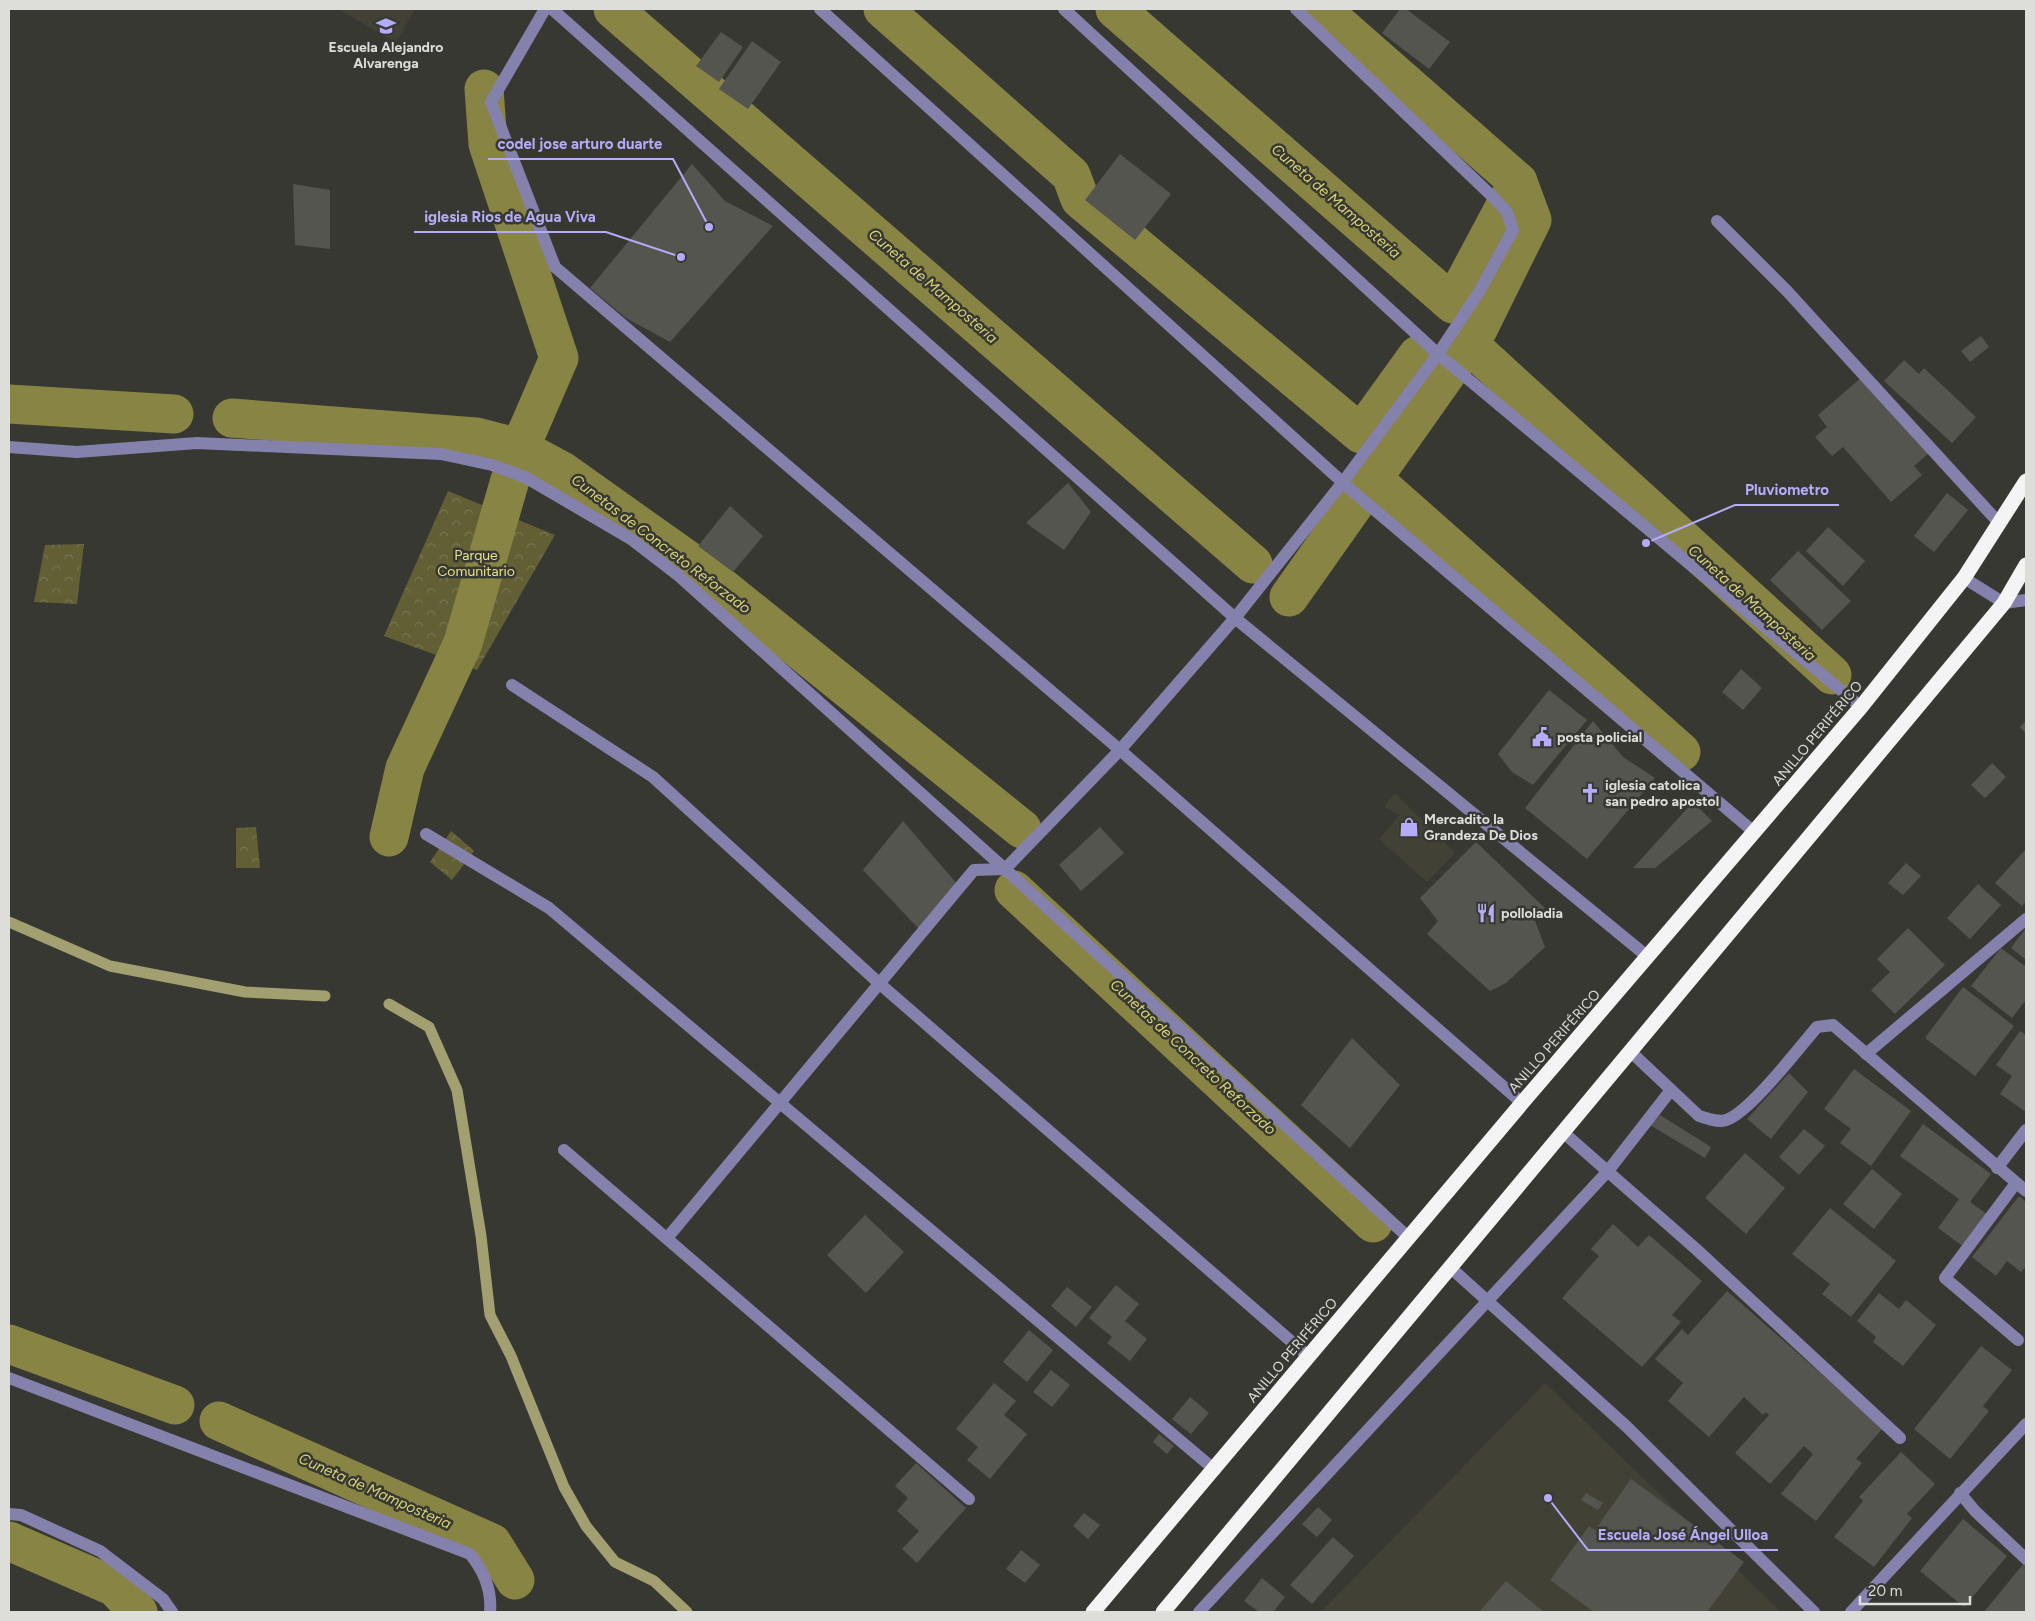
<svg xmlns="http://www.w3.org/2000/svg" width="2035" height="1621" viewBox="0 0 2035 1621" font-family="Figtree,sans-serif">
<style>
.built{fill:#414136}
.park{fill:url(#park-crowns)}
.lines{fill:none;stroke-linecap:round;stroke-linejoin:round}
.stream{stroke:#a29f71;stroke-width:11}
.canal{stroke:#888444;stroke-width:39}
.building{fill:#55554f}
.minor{stroke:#8581ad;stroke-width:12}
.highway{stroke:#f4f4f4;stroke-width:15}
.labels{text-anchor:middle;stroke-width:5;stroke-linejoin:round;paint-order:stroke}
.poi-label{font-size:14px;font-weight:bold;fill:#ddddda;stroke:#383833;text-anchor:start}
.park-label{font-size:14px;fill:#e7e285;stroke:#383833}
.street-label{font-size:14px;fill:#ddddda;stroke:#383833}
.water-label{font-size:15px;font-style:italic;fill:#dad477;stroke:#383833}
.leader{fill:none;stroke:#b4acf9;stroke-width:2}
.callout-dot{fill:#b4acf9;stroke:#383833;stroke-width:2}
.callout-label{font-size:15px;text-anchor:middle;font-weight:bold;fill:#b4acf9;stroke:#383833;stroke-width:5;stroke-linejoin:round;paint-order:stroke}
</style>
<defs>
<pattern id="park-crowns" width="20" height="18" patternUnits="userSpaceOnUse" patternTransform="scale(1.25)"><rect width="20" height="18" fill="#615f33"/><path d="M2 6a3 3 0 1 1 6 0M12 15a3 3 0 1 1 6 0" fill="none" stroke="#777650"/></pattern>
</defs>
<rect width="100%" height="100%" fill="#383833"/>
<g class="built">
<polygon points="338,9 415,9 396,43"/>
<polygon points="1395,793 1455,853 1427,882 1379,839 1400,815 1384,807"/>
<polygon points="1545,1383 1781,1612 1321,1612"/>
</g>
<g class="park">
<polygon points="448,491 555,535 477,670 384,636"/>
<polygon points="84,544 77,604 34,602 45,545"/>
<polygon points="256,827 260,868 236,868 236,828"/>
<polygon points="451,831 474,851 452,880 430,862"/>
</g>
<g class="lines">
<g class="stream">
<polyline points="9,922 110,966 245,992 325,996"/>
<polyline points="389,1004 429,1027 457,1090 481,1236 490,1315 511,1356 564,1487 586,1526 615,1562 654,1581 687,1612"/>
</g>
<g class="canal">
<polyline points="613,9 1253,564"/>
<polyline points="883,9 1071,175 1080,199 1361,434 1418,355"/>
<polyline points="1115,9 1453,304 1518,182 1321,9"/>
<polyline points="484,89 488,144 559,358 517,455"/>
<polyline points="1474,349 1832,675"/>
<polyline points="9,404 174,414"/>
<polyline points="232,418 476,437 519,448 562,471 693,564 1022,829"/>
<polyline points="1373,479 1681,752"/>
<polyline points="1289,597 1478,329 1532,220 1518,182"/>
<polyline points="389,837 405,768 463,643 510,480"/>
<polyline points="1014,890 1373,1223"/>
<polyline points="9,1344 175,1405"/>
<polyline points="219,1421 492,1543 515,1580"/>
<polyline points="9,1541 115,1587 138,1612"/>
</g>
</g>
<g class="building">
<polygon points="1400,9 1406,9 1450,42 1429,69 1382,33"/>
<polygon points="721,32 743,47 719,82 696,66"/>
<polygon points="752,41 781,62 748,109 719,89"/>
<polygon points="1120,154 1171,194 1135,240 1085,200"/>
<polygon points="692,164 725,201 773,226 670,342 626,318 590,288"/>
<polygon points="293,184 330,190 330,249 295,245"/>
<polygon points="1981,336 1989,347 1970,362 1961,351"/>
<polygon points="1904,360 1919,374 1924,368 1976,417 1952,443 1884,381"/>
<polygon points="1862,377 1929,453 1914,466 1922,475 1891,502 1843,447 1832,456 1815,437 1827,427 1818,415"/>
<polygon points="1068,483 1091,512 1064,550 1026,523"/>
<polygon points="1947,493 1968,510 1934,552 1914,536"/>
<polygon points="730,506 763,536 733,572 698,546"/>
<polygon points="1828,527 1865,561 1843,586 1806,551"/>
<polygon points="1798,551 1851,601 1822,630 1770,580"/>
<polygon points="1741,669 1762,688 1743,710 1722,692"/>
<polygon points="1549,690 1587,720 1533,785 1512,772 1498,754"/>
<polygon points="1593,721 1623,757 1655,778 1587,859 1525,808"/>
<polygon points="2026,721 2026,734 2020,727"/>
<polygon points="1992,763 2006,777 1985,798 1971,785"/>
<polygon points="1693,802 1712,821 1655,868 1633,868"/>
<polygon points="903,821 958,885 920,930 863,870"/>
<polygon points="1100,827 1124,853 1081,891 1059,865"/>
<polygon points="1476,842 1545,908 1534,918 1545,947 1506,983 1490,991 1427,934 1438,921 1420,898"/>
<polygon points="2025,850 2026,901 2022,906 1995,883"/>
<polygon points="1906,863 1921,876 1903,895 1888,883"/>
<polygon points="1978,884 2001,905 1970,939 1947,918"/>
<polygon points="1908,928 1945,965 1895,1014 1871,990 1890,972 1877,959"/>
<polygon points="2026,928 2026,960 2011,948"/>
<polygon points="2001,948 2026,967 2026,1000 2012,1018 1971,986"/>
<polygon points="1963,987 2014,1026 1975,1076 1925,1038"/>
<polygon points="2020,1031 2026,1035 2026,1112 2000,1094 2012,1076 1996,1065"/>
<polygon points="1352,1038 1400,1085 1350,1148 1301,1105"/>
<polygon points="1854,1069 1911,1111 1871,1166 1840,1143 1851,1129 1824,1109"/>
<polygon points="1789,1073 1808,1092 1771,1139 1747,1119"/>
<polygon points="1660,1115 1711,1147 1705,1158 1650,1125"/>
<polygon points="1923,1124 1991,1174 1970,1202 1988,1215 1964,1247 1938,1228 1959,1199 1900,1156"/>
<polygon points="1804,1129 1825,1146 1799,1175 1779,1157"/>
<polygon points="1745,1153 1785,1188 1746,1234 1705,1198"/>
<polygon points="1872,1169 1902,1194 1874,1229 1843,1204"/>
<polygon points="2019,1196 2026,1202 2026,1266 2021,1272 2007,1261 1996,1276 1972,1257"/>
<polygon points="1830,1208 1896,1261 1851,1317 1822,1294 1830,1284 1792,1254"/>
<polygon points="865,1215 904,1252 866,1293 827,1255"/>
<polygon points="1613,1224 1638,1247 1649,1235 1702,1281 1672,1315 1681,1322 1642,1367 1562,1298 1599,1256 1591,1249"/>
<polygon points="1116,1285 1139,1304 1125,1321 1147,1339 1130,1361 1107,1343 1112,1337 1089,1318"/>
<polygon points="1067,1287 1092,1307 1076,1327 1051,1306"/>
<polygon points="1727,1291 1883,1428 1856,1459 1862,1463 1816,1521 1781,1494 1813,1454 1804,1446 1770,1484 1735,1453 1769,1415 1766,1412 1763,1415 1744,1397 1709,1437 1668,1401 1683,1383 1655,1359 1682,1329 1688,1335"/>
<polygon points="1879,1293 1899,1309 1906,1300 1936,1325 1903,1366 1873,1342 1876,1337 1857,1321"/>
<polygon points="1029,1330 1053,1350 1027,1382 1003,1362"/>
<polygon points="1981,1346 2012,1370 1983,1406 1989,1411 1950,1459 1914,1429"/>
<polygon points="1051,1370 1070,1385 1052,1407 1033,1392"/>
<polygon points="994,1383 1016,1401 1004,1415 1027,1434 990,1479 967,1460 978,1447 956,1429"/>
<polygon points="1190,1397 1209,1413 1191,1434 1172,1419"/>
<polygon points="1159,1434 1174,1446 1167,1454 1153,1442"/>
<polygon points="1901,1452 1935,1484 1907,1514 1912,1518 1874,1567 1834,1537 1863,1501 1859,1497"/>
<polygon points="916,1463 966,1508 917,1563 902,1549 919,1531 897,1511 908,1498 895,1486"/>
<polygon points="1631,1479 1744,1562 1707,1612 1594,1612 1550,1580 1589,1526 1595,1530"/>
<polygon points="1586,1493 1603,1503 1598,1510 1581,1500"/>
<polygon points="1318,1507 1332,1520 1317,1537 1302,1524"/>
<polygon points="1084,1513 1100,1525 1088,1539 1073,1526"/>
<polygon points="1963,1519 2007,1556 1964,1607 1920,1571"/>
<polygon points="1333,1537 1354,1556 1312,1604 1290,1585"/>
<polygon points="1021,1550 1040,1565 1025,1583 1006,1569"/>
<polygon points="2024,1563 2026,1565 2026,1612 1984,1612"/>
<polygon points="1262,1578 1285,1597 1273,1612 1259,1612 1244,1601"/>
<polygon points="1506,1581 1544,1612 1479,1612"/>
</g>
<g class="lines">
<g class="minor">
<polyline points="545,9 491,102 555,267 1120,750 1522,1103"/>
<polyline points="552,9 1235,618 1648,957"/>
<polyline points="820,9 1350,489 1754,832"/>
<polyline points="1064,9 1438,354 1861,707"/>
<polyline points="1717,221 1787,291 2000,524"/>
<polyline points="9,447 77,452 197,443 441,454 492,465 525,477 631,539 679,576 1005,869 1409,1238"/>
<polyline points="1964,578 2004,603 2026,600"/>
<polyline points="512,685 653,777 880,984 1308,1356"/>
<polyline points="426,834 549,908 1215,1470"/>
<path d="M1631 1052 1699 1116C1707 1118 1717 1123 1726 1120 1749 1113 1799 1048 1817 1027L1833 1025 2026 1191"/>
<polyline points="1866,1054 2026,919"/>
<polyline points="1564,1133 1696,1249 1900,1438"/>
<polyline points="564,1150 969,1499"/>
<polyline points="1997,1168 2026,1130"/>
<polyline points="2016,1183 1945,1278 2018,1340"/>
<polyline points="668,1237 974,870 1005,869 1120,750 1235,618 1343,482 1438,354 1479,292 1513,230 1507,212 1495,199 1296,9"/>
<polyline points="1452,1269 1626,1426 1814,1612"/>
<path d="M9 1378 470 1554C484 1571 492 1590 490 1612"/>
<polyline points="1960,1493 1975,1511 2026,1559"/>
<polyline points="9,1514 21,1515 100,1551 163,1599 172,1612"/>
<polyline points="1199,1612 1608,1171 1671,1090"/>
<polyline points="1851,1612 2026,1424"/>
</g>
<g class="highway">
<polyline points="1093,1612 1522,1103 1861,707 1964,578 2026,481"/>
<polyline points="1163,1612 2004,603 2026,565"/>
</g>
</g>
<defs>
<symbol id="school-bare" viewBox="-9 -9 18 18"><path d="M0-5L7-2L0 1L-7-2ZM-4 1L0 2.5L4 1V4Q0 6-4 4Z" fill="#b4acf9" stroke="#383833" stroke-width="2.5" paint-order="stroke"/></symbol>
<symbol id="civic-bare" viewBox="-9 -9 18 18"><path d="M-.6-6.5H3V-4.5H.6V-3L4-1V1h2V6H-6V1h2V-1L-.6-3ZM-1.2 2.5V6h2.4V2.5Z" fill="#b4acf9" stroke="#383833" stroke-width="2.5" paint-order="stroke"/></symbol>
<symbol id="church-bare" viewBox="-9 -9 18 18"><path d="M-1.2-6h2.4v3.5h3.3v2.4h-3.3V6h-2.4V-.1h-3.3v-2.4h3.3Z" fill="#b4acf9" stroke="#383833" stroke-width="2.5" paint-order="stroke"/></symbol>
<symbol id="shop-bare" viewBox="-9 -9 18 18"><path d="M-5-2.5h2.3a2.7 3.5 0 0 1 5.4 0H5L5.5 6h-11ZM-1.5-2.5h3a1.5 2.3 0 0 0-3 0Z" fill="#b4acf9" stroke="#383833" stroke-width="2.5" paint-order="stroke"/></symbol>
<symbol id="restaurant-bare" viewBox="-9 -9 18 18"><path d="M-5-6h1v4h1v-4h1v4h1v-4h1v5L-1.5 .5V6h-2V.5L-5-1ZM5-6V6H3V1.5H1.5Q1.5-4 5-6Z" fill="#b4acf9" stroke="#383833" stroke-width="2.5" paint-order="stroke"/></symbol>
</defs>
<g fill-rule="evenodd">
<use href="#school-bare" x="372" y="12" width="28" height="28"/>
<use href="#civic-bare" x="1528" y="723" width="28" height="28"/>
<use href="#church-bare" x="1576" y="779" width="28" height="28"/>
<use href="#shop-bare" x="1395" y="813" width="28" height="28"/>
<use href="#restaurant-bare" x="1472" y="899" width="28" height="28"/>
</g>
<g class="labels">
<g class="poi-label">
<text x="386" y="52" text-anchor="middle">Escuela Alejandro<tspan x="386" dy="16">Alvarenga</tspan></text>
<text x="1557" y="742">posta policial</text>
<text x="1605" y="790">iglesia catolica<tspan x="1605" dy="16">san pedro apostol</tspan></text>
<text x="1424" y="824">Mercadito la<tspan x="1424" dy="16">Grandeza De Dios</tspan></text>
<text x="1501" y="918">polloladia</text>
</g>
<g class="park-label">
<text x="476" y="560">Parque<tspan x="476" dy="16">Comunitario</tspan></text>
</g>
<g class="street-label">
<text transform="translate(1817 733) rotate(-50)" y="5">ANILLO PERIFÉRICO</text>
<text transform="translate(1554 1041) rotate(-49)" y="5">ANILLO PERIFÉRICO</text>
<text transform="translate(1292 1350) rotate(-50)" y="5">ANILLO PERIFÉRICO</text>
</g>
<g class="water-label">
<text transform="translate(1336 201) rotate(41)" y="5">Cuneta de Mamposteria</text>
<text transform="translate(933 286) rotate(41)" y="5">Cuneta de Mamposteria</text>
<text transform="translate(661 544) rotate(37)" y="5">Cunetas de Concreto Reforzado</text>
<text transform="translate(1752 603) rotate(42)" y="5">Cuneta de Mamposteria</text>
<text transform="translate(1193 1057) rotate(43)" y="5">Cunetas de Concreto Reforzado</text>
<text transform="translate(375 1491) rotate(24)" y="5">Cuneta de Mamposteria</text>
</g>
</g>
<path class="leader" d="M709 227L673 159H488M681 257L606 232H414M1646 543L1735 505H1839M1548 1498L1588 1550H1778"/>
<g class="callout-dot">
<circle cx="709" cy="227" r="5"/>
<circle cx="681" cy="257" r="5"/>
<circle cx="1646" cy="543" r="5"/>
<circle cx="1548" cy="1498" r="5"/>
</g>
<g class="callout-label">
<text x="580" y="149">codel jose arturo duarte</text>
<text x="510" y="222">iglesia Rios de Agua Viva</text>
<text x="1787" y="495">Pluviometro</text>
<text x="1683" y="1540">Escuela José Ángel Ulloa</text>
</g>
<rect width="2035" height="1621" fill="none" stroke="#ddddda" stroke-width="20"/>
<path d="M1860 1596v8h110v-8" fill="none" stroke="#ddddda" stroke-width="2.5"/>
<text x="1868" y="1596" font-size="15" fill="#ddddda" stroke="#383833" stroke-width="4" paint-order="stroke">20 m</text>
</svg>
